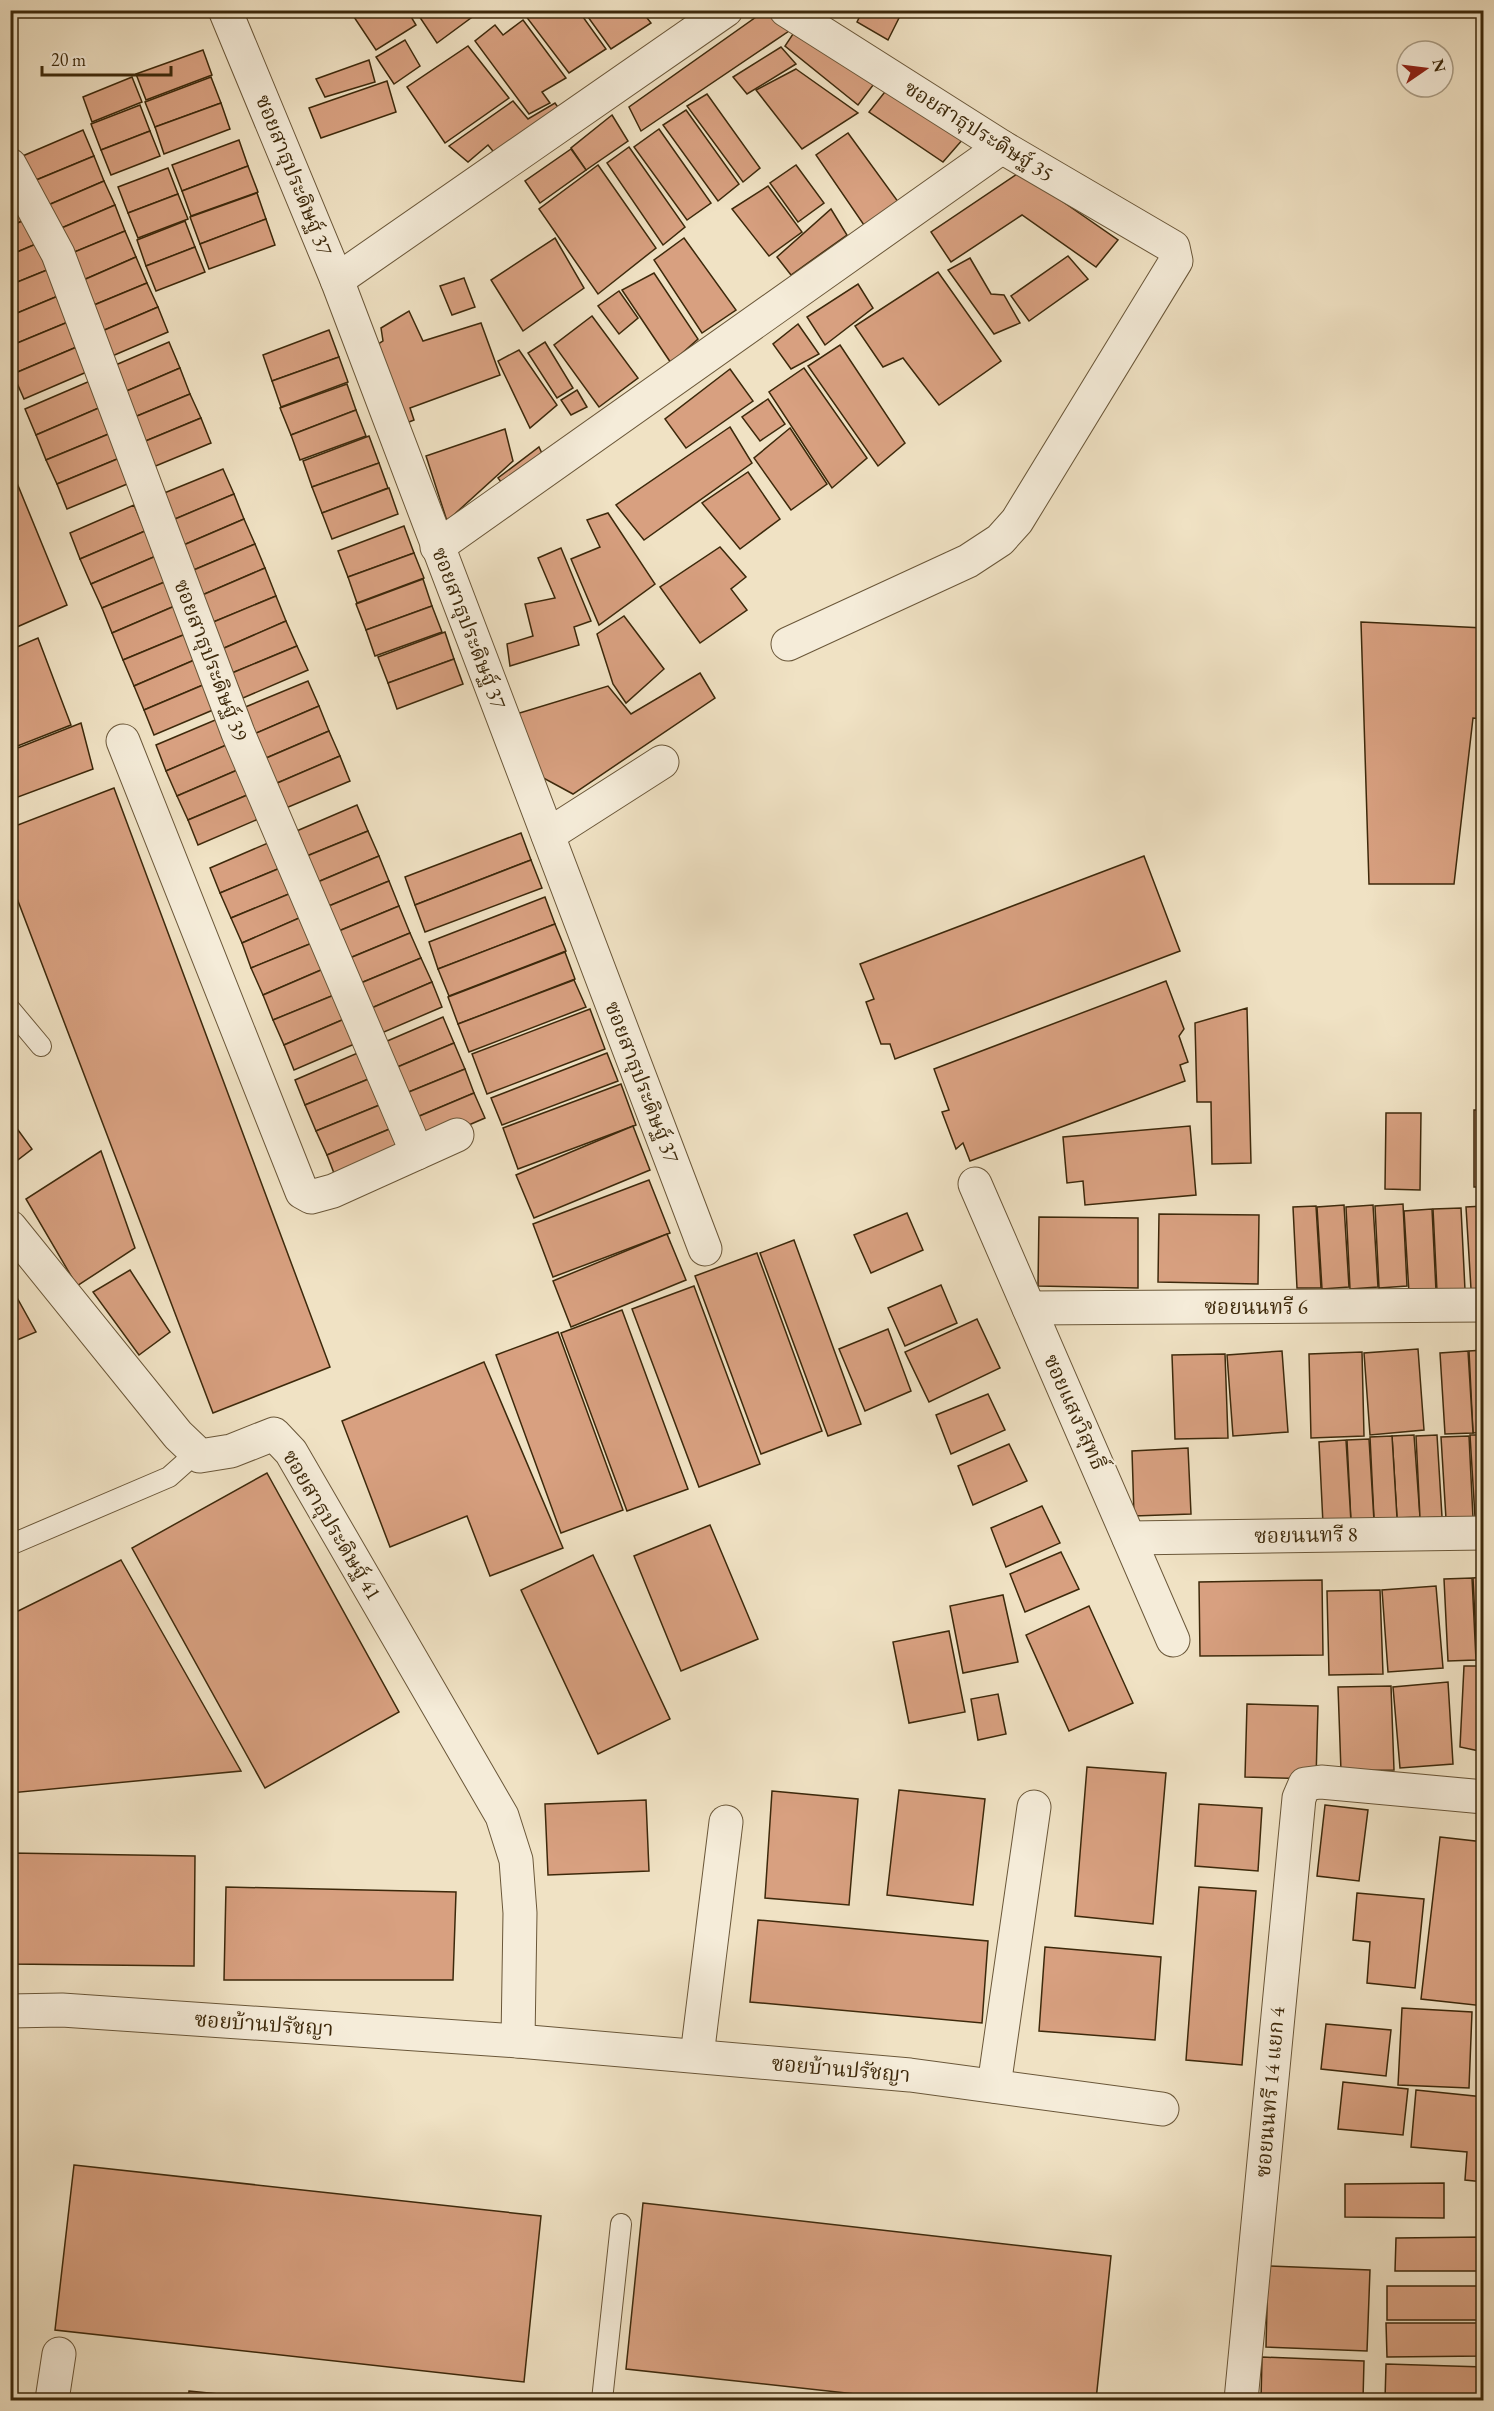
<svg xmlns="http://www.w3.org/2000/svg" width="1494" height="2411" viewBox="0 0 1494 2411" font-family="'EB Garamond','Noto Serif Thai',serif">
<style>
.building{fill:#d8a080;stroke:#3d290b;stroke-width:1.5}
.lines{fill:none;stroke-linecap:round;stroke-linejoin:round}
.service-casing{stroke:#6a5739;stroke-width:22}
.minor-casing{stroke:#6a5739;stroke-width:35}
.service{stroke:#f5ecd9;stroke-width:20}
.minor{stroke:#f5ecd9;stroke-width:33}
.labels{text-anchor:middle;stroke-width:4.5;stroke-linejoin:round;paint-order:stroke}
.street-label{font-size:21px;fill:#3d290b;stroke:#f5ecd9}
</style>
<rect width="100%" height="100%" fill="#f0e2c4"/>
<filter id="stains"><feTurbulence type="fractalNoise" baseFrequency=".00333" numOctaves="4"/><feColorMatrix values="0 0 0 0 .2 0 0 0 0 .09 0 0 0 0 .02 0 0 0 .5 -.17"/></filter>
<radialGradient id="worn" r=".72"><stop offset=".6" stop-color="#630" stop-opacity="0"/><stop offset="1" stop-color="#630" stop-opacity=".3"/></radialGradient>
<g class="building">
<polygon points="352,10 407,10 416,25 376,50 350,11"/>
<polygon points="415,10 478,10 479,12 437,43"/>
<polygon points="532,10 578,10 606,49 569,73 525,15"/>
<polygon points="583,10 641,10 651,23 611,49"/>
<polygon points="766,10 792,29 641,131 629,107"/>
<polygon points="863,10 903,10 888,40 857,22"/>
<polygon points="523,20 566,78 542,92 550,103 529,114 475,41 495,25 503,35"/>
<polygon points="799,25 880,76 858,105 785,46"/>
<polygon points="405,40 420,66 394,84 376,57"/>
<polygon points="468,46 509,98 445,143 407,87"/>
<polygon points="781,47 796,64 747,94 733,77"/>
<polygon points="203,50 212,75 146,100 136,74"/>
<polygon points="369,60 375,82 325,97 316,79"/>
<polygon points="796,69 858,113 802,149 756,90"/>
<polygon points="132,77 142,102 92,122 83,97"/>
<polygon points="211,77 221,103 155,127 145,102"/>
<polygon points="387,81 396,112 321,138 309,108"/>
<polygon points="888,88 964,138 943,162 869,112"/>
<polygon points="707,94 760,168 743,182 687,106"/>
<polygon points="513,101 528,119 555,103 562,113 497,156 488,145 468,162 449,146"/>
<polygon points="221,103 230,129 164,154 155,127"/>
<polygon points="140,105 150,131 101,150 91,124"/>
<polygon points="686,110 739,184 718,201 663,125"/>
<polygon points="612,115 628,141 586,170 571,148"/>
<polygon points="659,129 711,203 687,220 634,147"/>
<polygon points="83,130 94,156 29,183 18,158"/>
<polygon points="150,131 160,156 111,175 101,150"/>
<polygon points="848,133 899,203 866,228 816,155"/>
<polygon points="239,140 248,166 182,191 172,165"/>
<polygon points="629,147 685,227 663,245 607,163"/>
<polygon points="571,149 586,170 540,203 525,181"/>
<polygon points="94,156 104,181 39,209 29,183"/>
<polygon points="598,165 656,248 598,294 539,209"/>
<polygon points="796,165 824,203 798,222 770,183"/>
<polygon points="248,166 258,192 191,216 182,191"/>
<polygon points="168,168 178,194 128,213 118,187"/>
<polygon points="1020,172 1118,240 1096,267 1022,215 951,262 931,232"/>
<polygon points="104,181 115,205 50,233 39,209"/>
<polygon points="768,186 802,232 769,256 732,209"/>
<polygon points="257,193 266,219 200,244 190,217"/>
<polygon points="178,194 188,219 138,238 128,213"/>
<polygon points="10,196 25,220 10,226"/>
<polygon points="115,205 125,231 60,258 50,233"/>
<polygon points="831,209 847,235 791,275 777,257"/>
<polygon points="266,219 275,245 209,269 200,244"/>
<polygon points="25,220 36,244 10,255 10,226"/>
<polygon points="185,221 195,247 146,266 137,240"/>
<polygon points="125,231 136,257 72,285 60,258"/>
<polygon points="555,238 584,288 523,331 491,280"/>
<polygon points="684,238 736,310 702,333 654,260"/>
<polygon points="36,244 47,270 10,285 10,255"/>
<polygon points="195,247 205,272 156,291 146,266"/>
<polygon points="1068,256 1088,279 1029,321 1011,296"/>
<polygon points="136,257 147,283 82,310 72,285"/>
<polygon points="970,258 991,294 1004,295 1020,323 994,334 948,270"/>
<polygon points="47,270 58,296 10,316 10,285"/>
<polygon points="938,272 1001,361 939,405 903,358 883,367 855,326"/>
<polygon points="654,273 698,339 671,363 622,290"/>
<polygon points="464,278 475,307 452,315 440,286"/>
<polygon points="147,283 158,307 93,335 82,310"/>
<polygon points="858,284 873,308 825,345 807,317"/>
<polygon points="619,291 638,318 619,334 598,306"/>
<polygon points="58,296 68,322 10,346 10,316"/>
<polygon points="158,307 168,332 103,360 93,335"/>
<polygon points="409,311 423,341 481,323 500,375 410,408 414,420 404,424 372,348 383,341 381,328"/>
<polygon points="592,316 638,378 599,407 554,345"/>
<polygon points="68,322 79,346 13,374 10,367 10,346"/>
<polygon points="798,324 819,354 791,369 773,344"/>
<polygon points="329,330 339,357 272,381 263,355"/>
<polygon points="169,342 180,368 115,396 104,370"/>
<polygon points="545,342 573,388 557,398 528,353"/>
<polygon points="840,345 905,443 878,466 808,366"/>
<polygon points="79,346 89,371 24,399 13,374"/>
<polygon points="519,350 557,405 530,428 498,361"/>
<polygon points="339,357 348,382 281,407 272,381"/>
<polygon points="180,368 190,394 125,421 115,396"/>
<polygon points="804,368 867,458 832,488 769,392"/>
<polygon points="730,369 753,401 686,448 665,419"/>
<polygon points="90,381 101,407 36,435 25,409"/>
<polygon points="347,384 356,410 291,435 280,408"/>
<polygon points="577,390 587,407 571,415 561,400"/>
<polygon points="190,394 201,418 136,445 125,421"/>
<polygon points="768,399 785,424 760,441 742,417"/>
<polygon points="101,407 111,433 46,460 36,435"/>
<polygon points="356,410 366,436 300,460 291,435"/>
<polygon points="201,418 211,443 146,470 136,445"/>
<polygon points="730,427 752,463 644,540 616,505"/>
<polygon points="790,428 827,484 791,510 754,458"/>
<polygon points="505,429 513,461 447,521 426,456"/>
<polygon points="111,433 122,457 57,484 46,460"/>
<polygon points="369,436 379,463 312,487 303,461"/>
<polygon points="539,447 546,462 507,490 498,478"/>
<polygon points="122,457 132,482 67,509 57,484"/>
<polygon points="379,463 388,488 322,513 312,487"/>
<polygon points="10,466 67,605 10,630"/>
<polygon points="223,469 234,494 168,522 157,496"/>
<polygon points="748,472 780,519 740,549 702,503"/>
<polygon points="389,488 398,514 332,539 322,513"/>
<polygon points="234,494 244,519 179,547 168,522"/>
<polygon points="134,505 145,531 80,559 70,533"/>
<polygon points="608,513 655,584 599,625 571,559 600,547 587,520"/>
<polygon points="244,519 255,544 189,572 179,547"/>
<polygon points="404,526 414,553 348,577 338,551"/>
<polygon points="145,531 156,556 91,584 80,559"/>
<polygon points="255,544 265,568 200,596 189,572"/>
<polygon points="720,547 746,577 731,589 747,610 700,643 660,587"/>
<polygon points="561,548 591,621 574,627 579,645 510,666 507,644 533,636 525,604 555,598 538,558"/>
<polygon points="414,553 424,578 357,603 348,577"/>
<polygon points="156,556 167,581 102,608 91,584"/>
<polygon points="265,568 276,596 211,623 200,596"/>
<polygon points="423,579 432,606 366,630 356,604"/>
<polygon points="167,581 177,605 112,633 102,608"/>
<polygon points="276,596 286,621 222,649 211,623"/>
<polygon points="177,605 188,633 123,660 112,633"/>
<polygon points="432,606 442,632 375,656 366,630"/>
<polygon points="624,616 664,669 626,703 613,684 597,634"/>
<polygon points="286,621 297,646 232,673 222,649"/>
<polygon points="1361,622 1484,628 1484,719 1473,718 1454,884 1369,884"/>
<polygon points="445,632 454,659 388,683 378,657"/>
<polygon points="188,633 199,658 134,686 123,660"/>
<polygon points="38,638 71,725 10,749 10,650"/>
<polygon points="297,646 308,670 243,698 232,673"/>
<polygon points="199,658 210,682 144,710 134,686"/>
<polygon points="454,659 463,684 397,709 388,683"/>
<polygon points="700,673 715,698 573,794 536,774 513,715 608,686 631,714"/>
<polygon points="308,681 319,706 254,734 243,708"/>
<polygon points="210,682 220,707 154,735 144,710"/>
<polygon points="319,706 329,731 264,759 254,734"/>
<polygon points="220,718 231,743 166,771 156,745"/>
<polygon points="81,723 93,769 10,800 10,751"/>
<polygon points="329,731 340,756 275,784 264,759"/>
<polygon points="231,743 242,768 177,796 166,771"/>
<polygon points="340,756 350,781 286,808 275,784"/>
<polygon points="242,768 252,793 188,820 177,796"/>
<polygon points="114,788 330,1367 213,1413 10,880 10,828"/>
<polygon points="252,793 263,817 198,845 188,820"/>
<polygon points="357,805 368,831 302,858 292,833"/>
<polygon points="368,831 379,856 313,884 302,858"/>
<polygon points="521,833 531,860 415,905 405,877"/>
<polygon points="275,840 285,866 220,893 210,868"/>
<polygon points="379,856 389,881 324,908 313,884"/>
<polygon points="1144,856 1180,951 895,1059 890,1044 881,1044 866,1002 874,999 860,964"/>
<polygon points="531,860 542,888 425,932 415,905"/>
<polygon points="285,866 296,891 231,918 220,893"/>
<polygon points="389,881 399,906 334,933 324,908"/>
<polygon points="296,891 306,915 242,943 231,918"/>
<polygon points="545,897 555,924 438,969 429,942"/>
<polygon points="399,906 410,933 345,960 334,933"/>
<polygon points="306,915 317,941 251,968 242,943"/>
<polygon points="555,924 566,951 449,996 438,969"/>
<polygon points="410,933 421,958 356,985 345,960"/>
<polygon points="317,941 328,967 263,995 251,968"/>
<polygon points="565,952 575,979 458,1024 448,997"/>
<polygon points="421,958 432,982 367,1010 356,985"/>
<polygon points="328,967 339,993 273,1020 263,995"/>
<polygon points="574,980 586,1007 469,1052 458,1024"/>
<polygon points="1166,981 1184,1029 1179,1036 1188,1062 1180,1065 1185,1081 970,1161 963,1143 956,1149 942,1112 949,1110 934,1069"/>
<polygon points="432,982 442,1007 377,1035 367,1010"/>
<polygon points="339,993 349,1017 284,1045 273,1020"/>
<polygon points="1247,1008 1251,1163 1212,1164 1211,1102 1197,1102 1195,1023"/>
<polygon points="590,1009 605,1049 487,1094 472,1054"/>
<polygon points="349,1017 359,1042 294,1070 284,1045"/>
<polygon points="443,1017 454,1043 388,1071 378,1045"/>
<polygon points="454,1043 465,1069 399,1096 388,1071"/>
<polygon points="360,1052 371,1078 305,1105 295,1080"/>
<polygon points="607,1053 618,1081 502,1125 491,1098"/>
<polygon points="465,1069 474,1093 410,1120 399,1096"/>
<polygon points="371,1078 382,1104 316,1131 305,1105"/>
<polygon points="621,1084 636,1125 518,1169 503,1128"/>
<polygon points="474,1093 485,1118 420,1146 410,1120"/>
<polygon points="382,1104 392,1128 327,1155 316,1131"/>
<rect x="1474" y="1110" width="10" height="77"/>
<polygon points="1386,1113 1421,1113 1420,1190 1385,1189"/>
<polygon points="10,1119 32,1149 10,1166"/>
<polygon points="633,1126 650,1170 534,1218 516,1175"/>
<polygon points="1190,1126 1196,1195 1085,1205 1083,1181 1067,1183 1063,1137"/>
<polygon points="392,1128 402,1153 337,1181 327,1155"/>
<polygon points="101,1151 135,1248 77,1286 26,1199"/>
<polygon points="649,1180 670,1233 553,1277 533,1224"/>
<polygon points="1403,1204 1407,1286 1379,1288 1375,1206"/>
<polygon points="1344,1205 1349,1287 1322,1289 1317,1207"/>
<polygon points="1373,1205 1378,1287 1350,1289 1346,1207"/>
<polygon points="1316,1206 1321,1288 1297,1288 1293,1207"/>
<polygon points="1484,1206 1484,1289 1471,1289 1466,1207"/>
<polygon points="1461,1208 1465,1290 1437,1291 1433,1209"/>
<polygon points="1432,1209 1436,1291 1409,1293 1404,1211"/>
<polygon points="907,1213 923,1250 871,1273 854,1235"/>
<polygon points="1159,1214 1259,1215 1258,1284 1158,1282"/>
<polygon points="1039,1217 1138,1218 1138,1288 1038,1286"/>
<polygon points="667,1234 686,1280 571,1327 553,1281"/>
<polygon points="794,1240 861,1424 828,1436 760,1253"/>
<polygon points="757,1253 822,1431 761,1454 695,1276"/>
<polygon points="130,1270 170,1332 139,1355 93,1292"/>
<polygon points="10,1285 36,1332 10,1343"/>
<polygon points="941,1285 957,1323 905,1346 888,1308"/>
<polygon points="694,1286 760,1464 699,1487 632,1309"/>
<polygon points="622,1310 688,1489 627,1511 561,1333"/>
<polygon points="977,1319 1000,1368 929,1402 905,1352"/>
<polygon points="888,1329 911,1391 865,1411 839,1349"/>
<polygon points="558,1332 623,1510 561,1533 496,1355"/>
<polygon points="1418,1349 1424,1430 1370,1435 1364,1353"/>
<polygon points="1484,1350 1484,1432 1473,1433 1469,1351"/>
<polygon points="1282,1351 1288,1432 1233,1436 1227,1355"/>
<polygon points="1468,1351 1473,1433 1445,1434 1440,1353"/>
<polygon points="1362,1352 1364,1436 1311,1438 1309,1354"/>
<polygon points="1225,1354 1228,1438 1175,1439 1172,1355"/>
<polygon points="484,1362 563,1548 490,1576 467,1516 390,1547 342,1421"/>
<polygon points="988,1394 1005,1430 951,1454 936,1415"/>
<polygon points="1414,1435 1420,1517 1397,1518 1392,1436"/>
<polygon points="1437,1435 1442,1517 1420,1518 1416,1436"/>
<polygon points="1470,1435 1484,1435 1484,1517 1475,1517"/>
<polygon points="1392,1436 1397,1518 1374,1519 1370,1437"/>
<polygon points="1469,1436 1473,1518 1446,1519 1441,1437"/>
<polygon points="1369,1439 1374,1521 1351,1522 1347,1440"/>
<polygon points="1346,1440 1351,1522 1323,1524 1319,1442"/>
<polygon points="1009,1444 1027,1481 973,1505 958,1466"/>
<polygon points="1188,1448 1191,1514 1134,1516 1132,1451"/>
<polygon points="267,1473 399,1712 265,1788 132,1548"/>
<polygon points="1042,1506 1060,1543 1006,1567 991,1528"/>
<polygon points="710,1525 758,1639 681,1671 634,1556"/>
<polygon points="1061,1552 1079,1589 1025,1612 1010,1574"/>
<polygon points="593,1555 670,1719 598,1754 521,1590"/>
<polygon points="121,1560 241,1771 10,1793 10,1615"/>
<polygon points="1484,1577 1484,1660 1477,1660 1473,1578"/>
<polygon points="1472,1578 1476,1660 1448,1661 1444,1579"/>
<polygon points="1322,1580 1323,1655 1200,1656 1199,1582"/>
<polygon points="1436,1586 1443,1668 1388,1672 1382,1590"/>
<polygon points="1380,1590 1383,1674 1329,1675 1327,1591"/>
<polygon points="1003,1595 1018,1662 963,1673 950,1606"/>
<polygon points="1089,1606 1133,1703 1069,1731 1026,1635"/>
<polygon points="949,1631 965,1712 909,1723 893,1642"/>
<polygon points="1464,1666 1484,1666 1484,1752 1460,1747"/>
<polygon points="1448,1682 1453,1764 1400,1768 1393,1687"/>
<polygon points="1391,1686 1394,1770 1341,1771 1338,1687"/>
<polygon points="998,1694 1006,1734 978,1740 971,1699"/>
<polygon points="1247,1704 1318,1706 1316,1779 1245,1777"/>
<polygon points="1087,1767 1166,1773 1153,1924 1075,1916"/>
<polygon points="899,1790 985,1799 973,1905 887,1895"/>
<polygon points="772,1791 858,1799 849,1905 765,1898"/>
<polygon points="646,1800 649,1871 548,1875 545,1804"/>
<polygon points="1199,1804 1262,1808 1258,1871 1195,1866"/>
<polygon points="1325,1805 1368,1810 1359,1881 1317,1876"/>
<polygon points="1440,1837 1484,1842 1484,2006 1421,1999"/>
<polygon points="10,1853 195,1856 194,1966 10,1964"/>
<polygon points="226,1887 456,1892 453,1980 224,1980"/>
<polygon points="1199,1887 1256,1891 1242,2065 1186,2060"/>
<polygon points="1357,1893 1424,1899 1415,1988 1367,1983 1370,1942 1353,1940"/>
<polygon points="758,1920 988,1941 982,2023 750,2002"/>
<polygon points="1045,1947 1161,1957 1155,2040 1039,2031"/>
<polygon points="1402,2008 1472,2012 1469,2088 1398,2085"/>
<polygon points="1326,2024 1391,2030 1386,2076 1321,2069"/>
<polygon points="1343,2082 1408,2089 1403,2135 1338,2129"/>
<polygon points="1416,2090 1484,2097 1484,2182 1465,2180 1467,2152 1411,2147"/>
<polygon points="74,2165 541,2216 524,2382 55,2330"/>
<polygon points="1444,2183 1444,2218 1345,2217 1345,2184"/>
<polygon points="643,2203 1111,2256 1096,2400 910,2400 626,2369"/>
<polygon points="1484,2237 1484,2271 1395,2271 1396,2238"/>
<polygon points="1268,2266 1370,2270 1367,2351 1266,2347"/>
<rect x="1387" y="2286" width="97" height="34"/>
<polygon points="1386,2323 1484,2323 1484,2356 1387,2357"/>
<polygon points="1262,2357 1364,2361 1363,2400 1261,2400"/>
<polygon points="1386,2364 1484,2367 1484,2400 1385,2400"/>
<polygon points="189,2391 277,2400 188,2400"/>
</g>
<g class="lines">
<defs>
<g id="service">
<polyline points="10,1009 41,1046"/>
<polyline points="10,1545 169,1477 196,1453"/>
<polyline points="602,2400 621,2224"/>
</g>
<g id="minor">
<polyline points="225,10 337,280 705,1249"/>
<polyline points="786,10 1002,147 1173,247 1176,261 1017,521 1000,540 968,561 788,644"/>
<polyline points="10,165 58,254 238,733 417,1153"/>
<polyline points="337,280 726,10"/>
<polyline points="437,547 1002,147"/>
<polyline points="123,741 302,1192 311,1197 333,1191 457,1135"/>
<polyline points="548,835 662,762"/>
<polyline points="975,1184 1173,1640"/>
<polyline points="10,1227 178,1435 200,1456 231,1451 274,1434 291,1452 502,1816 516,1860 520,1913 518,2041"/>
<polyline points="1029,1308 1484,1305"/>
<polyline points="1129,1538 1484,1533"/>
<polyline points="10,2011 62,2010 518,2041 910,2075 1162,2109"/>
<polyline points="697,2056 726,1822"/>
<polyline points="994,2086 1034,1807"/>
<polyline points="52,2400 59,2354"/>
<polyline points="1241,2400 1299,1798 1305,1784 1321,1782 1484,1797"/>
</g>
</defs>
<use href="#service" class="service-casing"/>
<use href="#minor" class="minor-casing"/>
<use href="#service" class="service"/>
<use href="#minor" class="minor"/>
</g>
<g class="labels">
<g class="street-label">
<text transform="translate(979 131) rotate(32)" y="7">ซอยสาธุประดิษฐ์ 35</text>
<text transform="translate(294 175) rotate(68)" y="7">ซอยสาธุประดิษฐ์ 37</text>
<text transform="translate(469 628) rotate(69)" y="7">ซอยสาธุประดิษฐ์ 37</text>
<text transform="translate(211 660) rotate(69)" y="7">ซอยสาธุประดิษฐ์ 39</text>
<text transform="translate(642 1082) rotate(69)" y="7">ซอยสาธุประดิษฐ์ 37</text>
<text x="1256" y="1314">ซอยนนทรี 6</text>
<text transform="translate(1075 1412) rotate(66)" y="7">ซอยแสงวิสุทธิ์</text>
<text transform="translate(332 1525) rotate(59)" y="7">ซอยสาธุประดิษฐ์ 41</text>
<text transform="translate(1306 1535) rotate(-1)" y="7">ซอยนนทรี 8</text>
<text transform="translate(264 2024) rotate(4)" y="7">ซอยบ้านปรัชญา</text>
<text transform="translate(841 2069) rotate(5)" y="7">ซอยบ้านปรัชญา</text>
<text transform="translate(1270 2092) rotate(-85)" y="7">ซอยนนทรี 14 แยก 4</text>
</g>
</g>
<rect width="1494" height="2411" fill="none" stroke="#f0e2c4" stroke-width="36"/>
<rect x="12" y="12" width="1470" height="2387" fill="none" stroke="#3d290b" stroke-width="3"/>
<rect x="18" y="18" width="1458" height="2375" fill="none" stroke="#3d290b" stroke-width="1.5"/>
<g transform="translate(1425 69) rotate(76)"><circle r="28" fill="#f5ecd9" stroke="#ab9e87" stroke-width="1.5"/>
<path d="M0-4.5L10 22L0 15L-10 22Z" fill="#8f2418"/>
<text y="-9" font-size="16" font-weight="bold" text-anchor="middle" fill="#3d290b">N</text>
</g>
<path d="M42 66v9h129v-9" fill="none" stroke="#3d290b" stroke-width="3"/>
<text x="51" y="66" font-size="18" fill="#3d290b" stroke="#f5ecd9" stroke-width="4.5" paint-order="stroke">20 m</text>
<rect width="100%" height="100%" filter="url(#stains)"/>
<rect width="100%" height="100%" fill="url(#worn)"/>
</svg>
